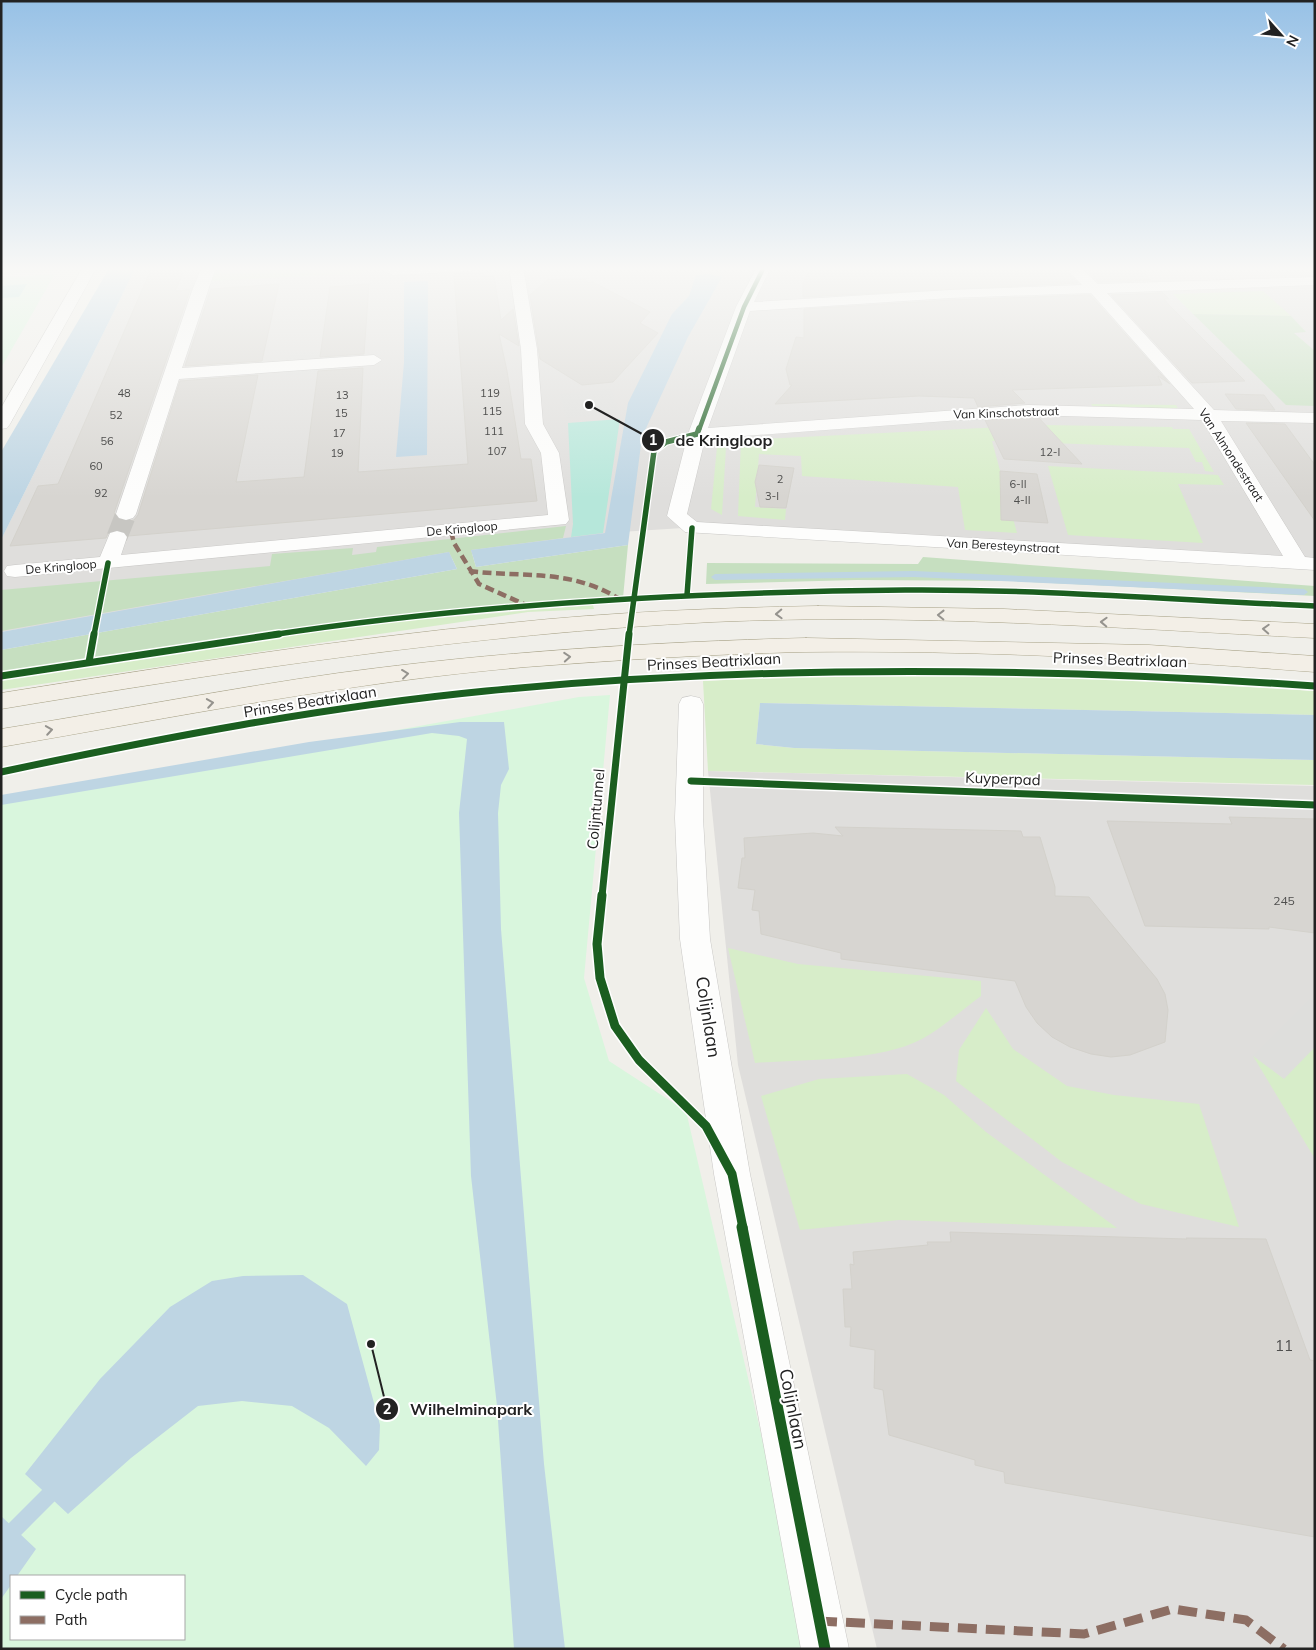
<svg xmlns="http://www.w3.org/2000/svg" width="1316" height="1650" viewBox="0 0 1316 1650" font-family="Mulish,sans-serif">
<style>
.residential{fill:#dfdedc}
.religious{fill:#dededc}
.grass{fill:#d7edc9}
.forest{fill:#c6dfc0}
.park{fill:#d9f6dd;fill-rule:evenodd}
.pitch{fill:#b6e7da}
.water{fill:#bed5e3}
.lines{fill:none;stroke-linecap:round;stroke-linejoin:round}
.stream{fill:#bed5e3;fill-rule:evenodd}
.building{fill:#d7d5d1;stroke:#d3d1cb}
.minor-tunnel{stroke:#c7c6c2;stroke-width:21;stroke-dasharray:21 10;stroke-linecap:butt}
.minor-casing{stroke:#c9c8c6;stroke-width:1}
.primary-casing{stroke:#a7a186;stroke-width:1}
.minor{fill:#fdfdfc;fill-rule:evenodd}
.primary{fill:#f3efe7;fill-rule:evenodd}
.quiet-far1{stroke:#8d6e63;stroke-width:4.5;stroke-dasharray:9 4.5;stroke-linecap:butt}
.quiet{stroke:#8d6e63;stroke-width:9;stroke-dasharray:19 9;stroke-linecap:butt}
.cycleway-far4-casing{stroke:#fff;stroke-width:6}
.cycleway-far3-casing{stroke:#fff;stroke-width:8}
.cycleway-far2-casing{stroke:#fff;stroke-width:10}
.cycleway-far1-casing{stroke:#fff;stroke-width:12}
.cycleway-casing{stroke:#fff;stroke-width:14}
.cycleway-far4{stroke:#1b5e20;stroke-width:4.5}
.cycleway-far3{stroke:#1b5e20;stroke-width:5.5}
.cycleway-far2{stroke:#1b5e20;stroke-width:7}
.cycleway-far1{stroke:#1b5e20;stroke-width:9}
.cycleway{stroke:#1b5e20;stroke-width:11}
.oneway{stroke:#95938e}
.labels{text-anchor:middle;stroke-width:4;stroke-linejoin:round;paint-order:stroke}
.far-number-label{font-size:11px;fill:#4f4f4e}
.far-street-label{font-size:12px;fill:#222;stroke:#fff}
.number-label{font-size:12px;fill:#4f4f4e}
.street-label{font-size:15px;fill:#222;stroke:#fff}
.near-number-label{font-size:15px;fill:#4f4f4e}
.near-street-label{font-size:18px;fill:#222;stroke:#fff}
.leader{fill:none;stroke:#222;stroke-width:2}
.callout-dot{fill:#222;stroke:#fff;stroke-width:2}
.mark-label{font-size:15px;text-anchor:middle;font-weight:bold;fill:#fff}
.callout-label{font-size:16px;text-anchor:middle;font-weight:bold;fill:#222;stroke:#fff;stroke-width:4;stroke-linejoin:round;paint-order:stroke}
</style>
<rect width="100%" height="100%" fill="#f0efea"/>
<g class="residential">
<polygon points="136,267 1315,267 1315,558 714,526 605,533 1,632 1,540"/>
<polygon points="708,771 1315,786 1315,1649 877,1649 738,1065"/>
</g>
<g class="religious">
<polygon points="356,350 354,371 286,375 290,354"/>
<polygon points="611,389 619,414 566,418 560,394"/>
<polygon points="1048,414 1166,416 1168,419 1049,417 738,437 737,434"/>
<polygon points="1311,998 1315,1001 1315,1047 1284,1079 1253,1056"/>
</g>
<g class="grass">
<polygon points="1,267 57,267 55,271 1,274"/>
<polygon points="216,267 366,267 365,273 212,281"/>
<polygon points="1263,291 1291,316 1193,314 1173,294"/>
<polygon points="1091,404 1176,405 1179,410 1094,408"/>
<polygon points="1043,425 1172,427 1173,429 1189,429 1214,472 1205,471 1202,462 1196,462 1189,448 992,441 1017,533 965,530 958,487 802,476 801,456 759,454 755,507 786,509 785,520 738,516 741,440"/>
<polygon points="717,447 726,447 722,515 711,509"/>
<polygon points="1048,466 1218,475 1224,485 1178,484 1203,543 1068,535"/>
<polygon points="593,605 594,609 528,612 1,690 1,679 364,624"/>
<polygon points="988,672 1315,691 1315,715 760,703 756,744 794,748 1315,760 1315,785 708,771 703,681 885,673"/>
<path d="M728 948 798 964 981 981V996C962 1010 942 1028 922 1039 878 1062 804 1059 755 1063Z"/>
<polygon points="986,1008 1013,1049 1067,1086 1114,1095 1199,1104 1239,1227 1141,1204 1062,1162 956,1081 959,1050"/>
<polygon points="1315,1047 1315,1159 1253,1056 1284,1079"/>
<polygon points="907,1074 944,1095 986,1132 1117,1228 899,1220 800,1230 761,1096 819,1079"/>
</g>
<g class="forest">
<polygon points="1193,314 1291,316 1306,332 1294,333 1315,351 1315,406 1286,405"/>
<polygon points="566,526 563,538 471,550 476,567 628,545 623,598 363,621 1,675 1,650 457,569 449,552 1,631 1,590 270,566 272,554 353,548 352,555 376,552 377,547"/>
<polygon points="923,557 1315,586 1315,596 1013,581 857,580 706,584 707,563 918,564"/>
</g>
<g class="park">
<polygon points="55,274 1,368 1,278"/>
<path d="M610 695 584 978 609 1061 686 1111 811 1649H1V802L579 697ZM11 1576H184V1639H11Z"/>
</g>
<g class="pitch">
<polygon points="27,284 19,297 1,298 1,286"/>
<polygon points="620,419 603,533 571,537 573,524 568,423"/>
</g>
<g class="water">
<polygon points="110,267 136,267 1,540 1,452"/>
<polygon points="710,274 722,277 688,337 642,437 628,545 476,567 471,550 605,533 628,403 672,314 689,296 696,275"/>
<polygon points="428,281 427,455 396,457 404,362 404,282"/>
<polygon points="449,552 457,569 1,650 1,632"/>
<polygon points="760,703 1315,715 1315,760 794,748 756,744"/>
<polygon points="460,722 504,722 509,769 501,785 498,813 501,929 544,1464 565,1649 514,1649 497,1406 471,1176 459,813 467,739 459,736 432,733 1,805 1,795 309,742"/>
<polygon points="303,1275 347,1304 380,1425 379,1450 366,1466 329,1428 292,1406 242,1401 198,1406 131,1458 68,1514 25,1474 100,1379 170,1307 212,1281 243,1276"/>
<polygon points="1,1516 36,1549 17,1576 11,1576 11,1585 1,1599"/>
</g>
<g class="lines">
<g class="stream">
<polygon points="914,571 1304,589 1308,592 1304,595 914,577 715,580 711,577 715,574"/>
<polygon points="58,1477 64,1480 67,1486 64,1492 21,1535 7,1552 1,1555 1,1531 52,1480"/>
</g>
</g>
<g class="building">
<polygon points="152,267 186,267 175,291 190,290 114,513 118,520 127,522 134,520 138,515 180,381 258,375 236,482 304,477 318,371 363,368 358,472 468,464 454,274 483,272 483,277 494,276 501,320 513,309 519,346 499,334 507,371 521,459 531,459 537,501 128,536 125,531 116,529 109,531 106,538 10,546 38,486 58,484"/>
<polygon points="813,267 1063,267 1078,283 803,297 803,282"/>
<polygon points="1083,267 1138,267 1151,280 1099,282"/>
<polygon points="586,278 586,283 593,282 650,312 640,323 658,333 613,382 582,385 540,359 530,295 547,280"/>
<polygon points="279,284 262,361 185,366 211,289"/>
<polygon points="369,284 364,354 320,357 330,287"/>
<polygon points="1163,293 1169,299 1164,299 1169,305 1245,381 1192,383 1111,295"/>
<polygon points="1090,295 1170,384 1158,376 1162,385 1012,390 1025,403 978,407 974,398 919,396 775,404 792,385 790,385 786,369 796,337 804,338 804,309 950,300"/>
<polygon points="1225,394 1264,395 1275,410 1236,409"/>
<polygon points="1038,417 1082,464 1004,459 985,420"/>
<polygon points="1246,423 1285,424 1315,465 1315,521"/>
<polygon points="759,465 794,468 786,508 760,507 755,482"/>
<polygon points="1000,471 1037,474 1048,523 1001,520"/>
<polygon points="1229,817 1315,819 1315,933 1269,927 1269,929 1145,926 1107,821 1232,824"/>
<polygon points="835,827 1021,831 1023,837 1040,837 1055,887 1055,896 1089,897 1157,979 1165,994 1168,1010 1165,1042 1130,1055 1111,1057 1091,1054 1070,1047 1052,1037 1037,1023 1026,1007 1015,981 841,959 841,953 761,934 759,911 752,910 755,890 738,888 742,858 745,858 744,838 813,833 843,836"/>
<polygon points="950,1232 1187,1239 1186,1238 1266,1239 1310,1360 1315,1361 1315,1537 1005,1483 1004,1472 975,1465 975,1460 889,1435 883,1390 874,1388 875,1350 850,1346 851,1327 845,1327 843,1289 852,1289 850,1264 854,1265 853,1252 928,1245 927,1242 951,1242"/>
</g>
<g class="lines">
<polyline class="minor-tunnel" points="117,537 126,514"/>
<defs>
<g id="minor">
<polygon points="83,267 97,267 10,424 7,428 1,429 1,408"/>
<polygon points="202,267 216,267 182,368 374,355 382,360 374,365 179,379 136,514 133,518 126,520 119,518 116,514 193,288"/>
<polygon points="377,267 478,267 471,271 393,275"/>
<polygon points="509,267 523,267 537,349 543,424 559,453 569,520 566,524 15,577 7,576 4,571 7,566 15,565 100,557 110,533 117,531 124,533 127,537 121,555 548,515 541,453 525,424 521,349"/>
<path d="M757 267H771L754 302 950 290 1082 285 1065 267H1080L1098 284 1315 277V285L1107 293 1214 410 1315 413V423L1221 421 1305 557 1315 558V570L685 532 667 516 688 434 736 307ZM1091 293 1194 409 1028 405 708 428 750 311 950 298ZM1028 415 1202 420 1283 556 697 522 687 514 705 439Z"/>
<polygon points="691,696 700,698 703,704 703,818 710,939 750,1174 849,1649 801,1649 714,1174 680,939 675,818 679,704 682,698"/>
</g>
<g id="primary">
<path d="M818 606 1004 609 1315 624V638C1114 628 913 613 712 622 473 634 237 670 1 709V693C170 666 339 639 509 623 612 612 715 608 818 606Z"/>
<path d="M806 638 1149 645 1315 656V672C1145 659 975 650 804 652 711 654 619 660 526 667 350 682 175 717 1 747V729C114 711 226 689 339 673 494 652 650 642 806 638Z"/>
</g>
</defs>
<use href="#minor" class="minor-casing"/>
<use href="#primary" class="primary-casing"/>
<use href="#minor" class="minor"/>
<use href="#primary" class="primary"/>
<g class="quiet-far1">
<polyline points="451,531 454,543 479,584 526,605"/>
<path d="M469 571C524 578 567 568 618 598"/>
</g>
<polyline class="quiet" points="818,1621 1084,1634 1173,1609 1246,1620 1284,1649"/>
<defs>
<polyline id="cycleway-far4" points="699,430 744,307 764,267"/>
<g id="cycleway-far3">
<polyline points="687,595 692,528"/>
<polyline points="94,635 108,563"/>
<path d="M271 635C480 603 693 592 905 590 1042 589 1179 600 1315 606"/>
<polyline points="629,635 654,451 666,442 697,434 699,428"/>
</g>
<g id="cycleway-far2">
<polyline points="89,662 94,634"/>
<polyline points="1,676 279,634"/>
<path d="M1 772C161 738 323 707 486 691 762 664 1038 667 1315 686"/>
<polyline points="691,781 1315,805"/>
<polyline points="602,896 629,634"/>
</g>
<polyline id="cycleway-far1" points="602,895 597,944 600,978 615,1026 639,1060 706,1126 732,1174 743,1228"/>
<polyline id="cycleway" points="742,1227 825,1649"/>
</defs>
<use href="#cycleway-far4" class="cycleway-far4-casing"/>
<use href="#cycleway-far3" class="cycleway-far3-casing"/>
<use href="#cycleway-far2" class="cycleway-far2-casing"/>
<use href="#cycleway-far1" class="cycleway-far1-casing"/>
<use href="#cycleway" class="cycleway-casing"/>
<use href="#cycleway-far4" class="cycleway-far4"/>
<use href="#cycleway-far3" class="cycleway-far3"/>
<use href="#cycleway-far2" class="cycleway-far2"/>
<use href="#cycleway-far1" class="cycleway-far1"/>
<use href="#cycleway" class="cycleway"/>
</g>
<defs><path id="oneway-chevron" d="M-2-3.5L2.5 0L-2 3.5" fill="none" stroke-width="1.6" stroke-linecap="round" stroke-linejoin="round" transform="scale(1.25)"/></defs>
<g class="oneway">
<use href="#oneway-chevron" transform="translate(779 614) rotate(178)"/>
<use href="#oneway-chevron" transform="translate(941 615) rotate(-179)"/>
<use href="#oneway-chevron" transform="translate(1104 622) rotate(-178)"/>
<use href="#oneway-chevron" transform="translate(1266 629) rotate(-177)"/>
<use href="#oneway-chevron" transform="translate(567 657) rotate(-4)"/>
<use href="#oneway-chevron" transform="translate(405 674) rotate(-7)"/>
<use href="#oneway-chevron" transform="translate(210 703) rotate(-9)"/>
<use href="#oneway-chevron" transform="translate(49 730) rotate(-9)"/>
</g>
<linearGradient id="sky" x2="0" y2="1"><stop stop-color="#97c1e6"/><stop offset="0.54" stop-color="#f8f8f6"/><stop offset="1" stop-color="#f8f8f6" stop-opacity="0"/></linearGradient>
<rect width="1316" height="498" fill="url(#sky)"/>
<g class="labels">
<g class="far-number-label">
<text x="124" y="397">48</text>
<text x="490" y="397">119</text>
<text x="342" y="399">13</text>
<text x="492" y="415">115</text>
<text x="341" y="417">15</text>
<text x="116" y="419">52</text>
<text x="494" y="435">111</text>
<text x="339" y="437">17</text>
<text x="107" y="445">56</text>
<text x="497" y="455">107</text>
<text x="1050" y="456">12-I</text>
<text x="337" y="457">19</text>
<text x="96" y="470">60</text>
<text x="780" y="483">2</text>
<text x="1018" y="488">6-II</text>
<text x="101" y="497">92</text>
<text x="772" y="500">3-I</text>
<text x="1022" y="504">4-II</text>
</g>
<g class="far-street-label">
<text transform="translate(1006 413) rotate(-2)" y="4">Van Kinschotstraat</text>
<text transform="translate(1231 455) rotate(57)" y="4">Van Almondestraat</text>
<text transform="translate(462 529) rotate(-5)" y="4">De Kringloop</text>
<text transform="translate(1003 546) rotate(3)" y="4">Van Beresteynstraat</text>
<text transform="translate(61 567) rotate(-5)" y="4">De Kringloop</text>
</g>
<g class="number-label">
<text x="1284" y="905">245</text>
</g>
<g class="street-label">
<text transform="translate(1120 660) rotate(2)" y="5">Prinses Beatrixlaan</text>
<text transform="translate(714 662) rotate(-3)" y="5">Prinses Beatrixlaan</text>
<text transform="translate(310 702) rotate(-9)" y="5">Prinses Beatrixlaan</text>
<text transform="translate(1003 779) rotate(2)" y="5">Kuyperpad</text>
<text transform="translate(596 809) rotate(-85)" y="5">Colijntunnel</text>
</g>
<g class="near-number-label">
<text x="1284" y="1351">11</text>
</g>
<g class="near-street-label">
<text transform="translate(708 1017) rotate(81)" y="6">Colijnlaan</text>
<text transform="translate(793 1409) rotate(79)" y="6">Colijnlaan</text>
</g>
</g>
<path class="leader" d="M589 405L653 440M371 1344L387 1409"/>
<g class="callout-dot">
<circle cx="589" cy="405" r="5"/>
<circle cx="371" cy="1344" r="5"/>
<circle cx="653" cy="440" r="12"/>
<circle cx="387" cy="1409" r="12"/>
</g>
<g class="mark-label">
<text x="653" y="445">1</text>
<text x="387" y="1414">2</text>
</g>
<g class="callout-label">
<text x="724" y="446">de Kringloop</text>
<text x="471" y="1415">Wilhelminapark</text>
</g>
<rect width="1316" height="1650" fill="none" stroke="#222222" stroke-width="5"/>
<rect x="10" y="1575" width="175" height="65" fill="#ffffff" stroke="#a7a7a7"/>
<rect x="20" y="1591" width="25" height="8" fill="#1b5e20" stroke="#a7a7a7"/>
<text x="55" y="1600" font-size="15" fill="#222222">Cycle path</text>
<rect x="20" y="1616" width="25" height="8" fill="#8d6e63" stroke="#a7a7a7"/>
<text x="55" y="1625" font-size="15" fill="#222222">Path</text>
<g transform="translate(1281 35) rotate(117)" stroke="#ffffff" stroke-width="4" paint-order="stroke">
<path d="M0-4L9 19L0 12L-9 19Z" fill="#222222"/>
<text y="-8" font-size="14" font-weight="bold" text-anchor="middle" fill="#222222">N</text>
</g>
</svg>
